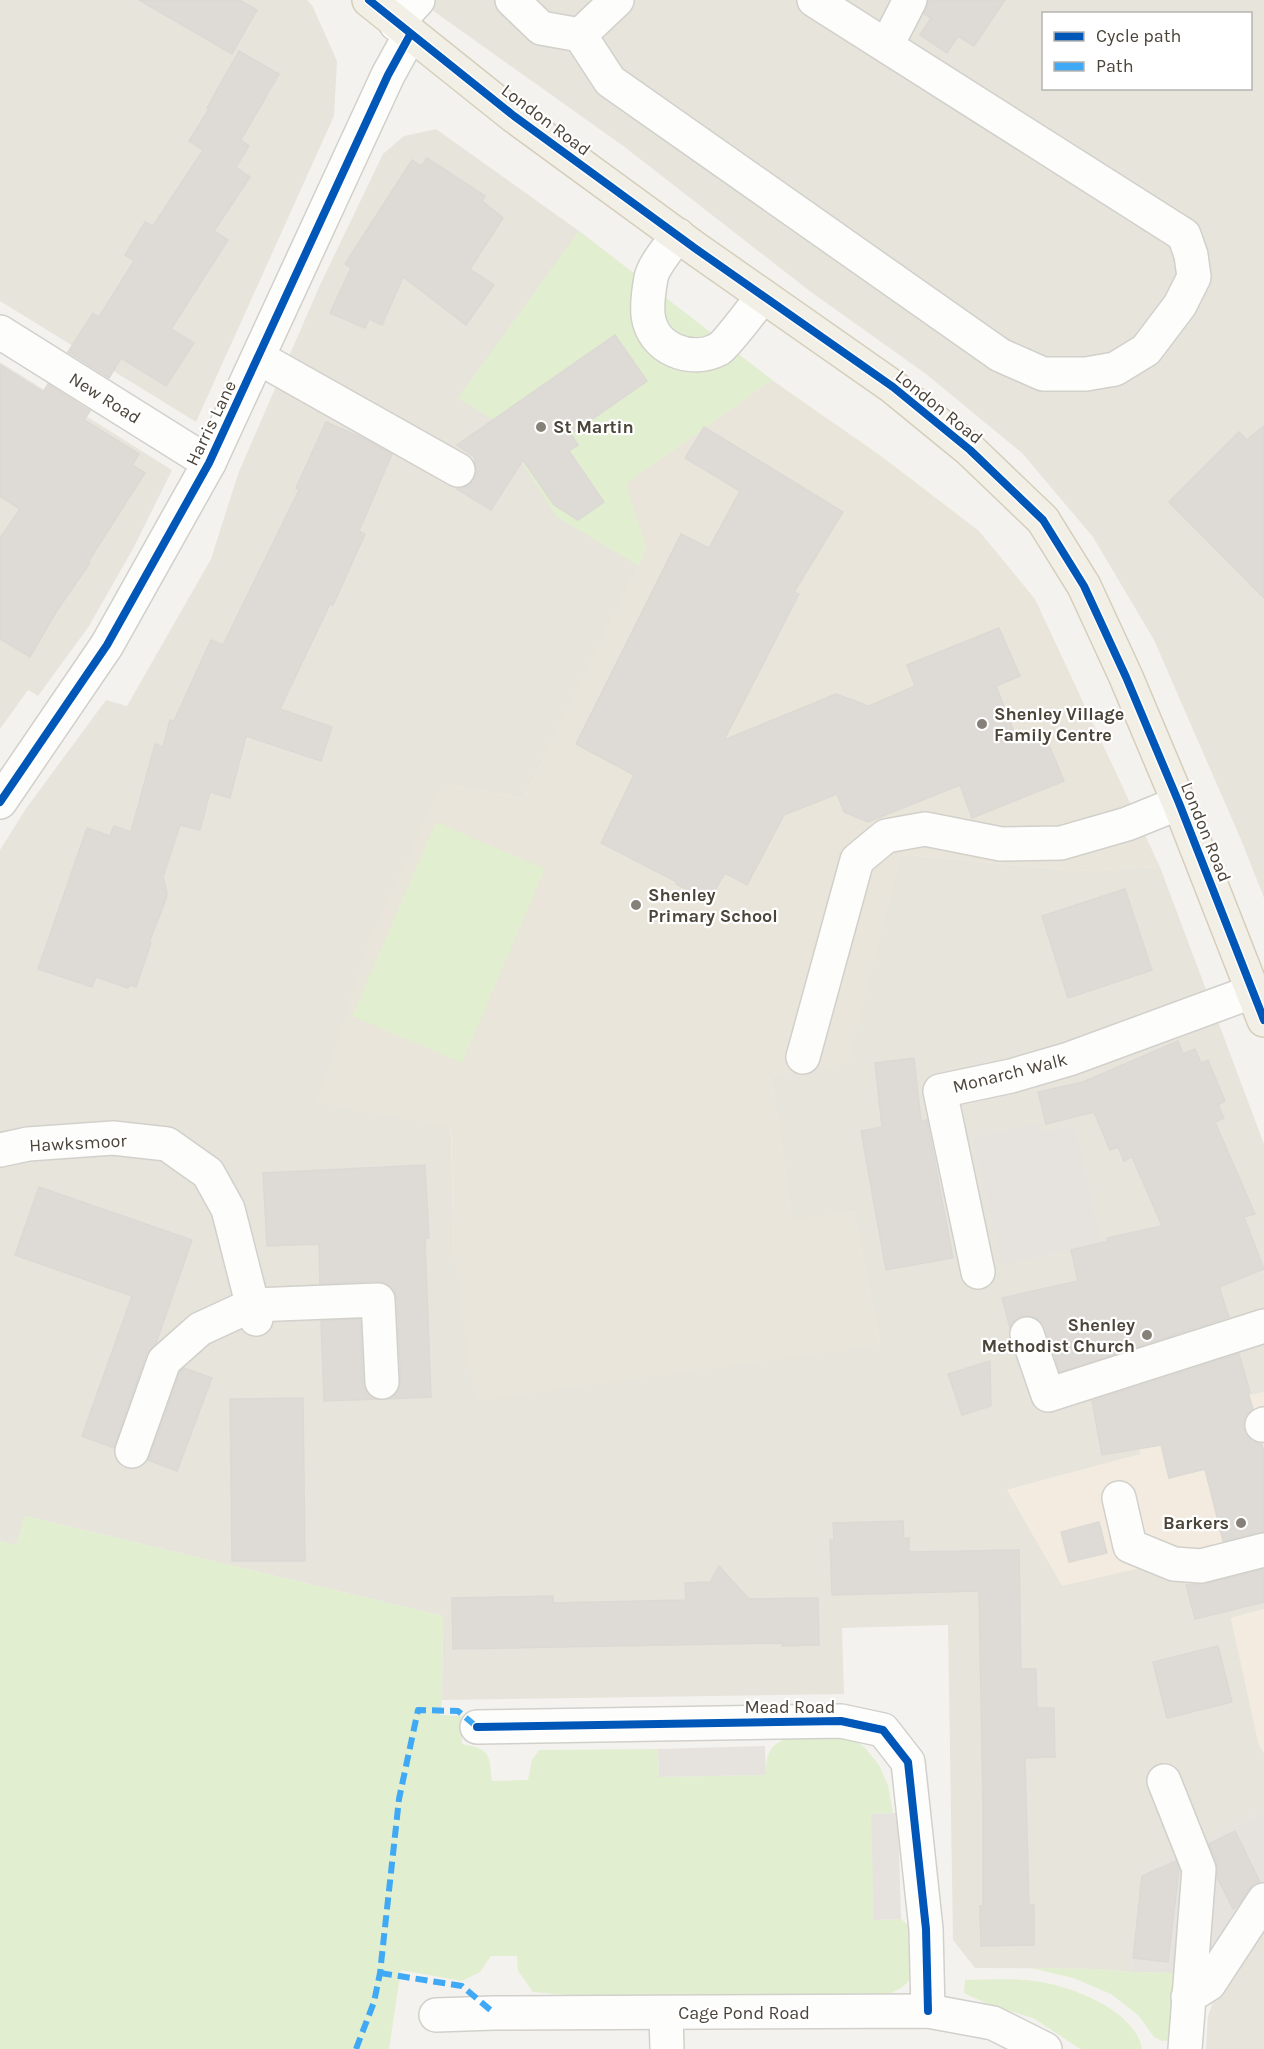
<svg xmlns="http://www.w3.org/2000/svg" width="1264" height="2049" viewBox="0 0 1264 2049" font-family="Karla,sans-serif">
<style>
.residential{fill:#e7e4dc;fill-rule:evenodd}
.commercial{fill:#f3ebdf}
.industrial{fill:#e6e2de}
.education{fill:#eae5da}
.green{fill:#e1eecf}
.parking{fill:#e6e3df}
.building{fill:#dedbd6;stroke:#dcd9d4;stroke-width:1.5}
.lines{fill:none;stroke-linecap:round;stroke-linejoin:round}
.minor-casing{stroke:#d2d0cb;stroke-width:36}
.major-casing{stroke:#d6cebb;stroke-width:36}
.minor{stroke:#fdfdfc;stroke-width:33}
.major{stroke:#f2efe6;stroke-width:33}
.quiet{stroke:#3fa9f5;stroke-width:6;stroke-dasharray:12 6;stroke-linecap:butt}
.cycleway-casing{stroke:#fff;stroke-width:11}
.cycleway{stroke:#0057b8;stroke-width:8}
.poi-dot{fill:#868178;stroke:#fff;stroke-width:2}
.labels{text-anchor:middle;stroke-width:4.5;stroke-linejoin:round;paint-order:stroke}
.street-label{font-size:18px;fill:#4b4439;stroke:#fff}
.poi-label{font-size:18px;font-weight:bold;fill:#4b4439;stroke:#fff;text-anchor:start}
</style>
<rect width="100%" height="100%" fill="#f4f2ee"/>
<g class="residential">
<polygon points="0,0 307,0 312,5 337,61 334,116 196,422 0,301"/>
<path d="M418 0H1264V898L1242 842 1154 640 1093 537 1022 453 926 374 811 292 626 148ZM1044 14H1250V88H1044Z"/>
<polygon points="436,129 579,231 772,380 626,484 646,547 639,566 524,798 442,784 454,1257 880,1345 853,1211 792,1221 771,1075 847,1062 900,854 1078,871 1160,867 1264,1144 1264,1392 1136,1424 1141,1454 1007,1490 1153,1565 1264,1557 1264,1609 1231,1618 1259,1745 1264,1753 1264,1811 1143,1873 1132,1972 1098,1969 975,1968 953,1940 948,1625 842,1628 844,1694 442,1700 443,1616 25,1516 16,1546 0,1541 0,850 25,810 106,700 127,706 211,559 238,474 320,285 383,154 404,136"/>
<polygon points="0,362 172,470 134,547 89,626 38,696 28,690 0,729"/>
<polygon points="1264,1927 1264,2049 1206,2049 1208,2016 1216,1994"/>
</g>
<g class="commercial">
<polygon points="1264,1392 1264,1557 1153,1565 1062,1586 1007,1490 1141,1454 1136,1424"/>
<polygon points="1264,1609 1264,1753 1259,1745 1231,1618"/>
</g>
<polygon class="industrial" points="1264,1811 1264,1888 1205,1974 1132,1972 1143,1873"/>
<polygon class="education" points="772,380 881,456 979,531 1035,599 1160,867 1078,871 900,854 847,1063 771,1075 792,1220 853,1211 880,1345 475,1401 454,1257 451,1127 317,1103 369,940 442,784 524,798 639,566 646,547 625,484"/>
<g class="green">
<polygon points="579,231 772,380 626,484 646,547 639,566 557,517 494,420 458,398"/>
<polygon points="436,822 545,869 462,1063 352,1016"/>
<path d="M25 1516 443 1616 442 1700 440 1715 461 1716 462 1744C491 1749 489 1754 492 1781L528 1780 532 1760 539 1750 658 1749 659 1777 766 1775C766 1756 768 1745 788 1738L851 1737 865 1748 879 1765 888 1785 893 1813 872 1814 875 1920 901 1919 909 1926C913 1964 924 1986 878 1997H590L533 1992 518 1971 517 1956H491L480 1972 462 1981 401 1970 389 2049H0V1541L16 1545Z"/>
<polygon points="1031,1968 1098,1969 1132,1972 1181,1973 1177,2039 1162,2041 1154,2037 1138,2015 1111,1994 1073,1978"/>
<path d="M965 1980C988 1980 1012 1978 1034 1981 1069 1985 1136 2010 1142 2049H1080L1035 2019 983 2002 964 1993Z"/>
</g>
<g class="parking">
<polygon points="1041,1123 1043,1132 1075,1126 1101,1242 1002,1265 972,1138"/>
<polygon points="765,1746 766,1775 659,1777 658,1749"/>
<polygon points="898,1813 901,1919 874,1920 871,1814"/>
</g>
<g class="building">
<polygon points="139,0 239,0 257,10 232,54"/>
<polygon points="929,0 1005,0 974,46 958,36 947,53 920,35 931,18 924,14"/>
<polygon points="239,51 279,74 241,140 249,146 236,167 250,177 214,231 228,240 171,329 194,343 166,386 121,358 109,378 68,352 93,313 99,317 134,261 125,255 145,222 153,226 203,150 189,141 209,109 207,108"/>
<polygon points="427,158 485,196 482,201 503,218 470,269 494,285 466,325 403,277 382,325 369,319 365,328 330,313 351,268 345,264 412,160 421,166"/>
<polygon points="615,335 647,381 571,434 578,445 569,451 604,502 578,520 554,505 523,460 491,510 457,489 468,486 474,480 477,470 474,461 476,458 457,445"/>
<polygon points="0,365 43,392 48,384 90,411 84,420 139,454 132,465 145,473 88,562 90,563 56,612 30,657 0,639 0,538 20,509 0,496"/>
<polygon points="326,422 365,439 392,454 359,531 365,534 333,605 330,604 280,709 332,727 321,761 246,736 230,798 210,792 200,830 180,825 163,877 167,893 166,899 149,943 151,943 136,987 130,985 128,988 96,977 92,987 38,969 87,828 110,836 114,826 131,832 155,744 163,747 170,720 174,721 211,640 223,645 299,490 296,488"/>
<polygon points="1264,426 1264,598 1169,502 1239,432 1247,440"/>
<polygon points="704,427 843,512 794,592 799,594 724,740 836,694 869,706 915,686 907,665 999,628 1020,676 996,686 1018,742 1044,733 1064,781 972,818 960,785 868,822 844,812 837,794 784,815 747,885 725,873 709,901 676,884 677,882 601,843 634,775 576,744 681,534 709,548 740,491 685,458"/>
<polygon points="1125,889 1152,970 1068,998 1042,916"/>
<polygon points="1178,1041 1183,1054 1195,1049 1201,1063 1208,1060 1225,1101 1218,1105 1224,1118 1215,1122 1255,1214 1244,1217 1264,1269 1219,1287 1229,1317 1060,1372 1045,1328 1040,1320 1031,1316 1021,1316 1013,1321 1010,1328 1002,1298 1078,1281 1071,1250 1108,1241 1107,1238 1162,1226 1132,1157 1124,1161 1118,1147 1110,1150 1094,1112 1046,1124 1038,1092 1083,1082"/>
<polygon points="914,1058 921,1121 927,1120 953,1258 886,1270 861,1131 882,1127 875,1063"/>
<polygon points="425,1165 429,1238 425,1239 431,1397 389,1399 398,1391 401,1381 397,1299 394,1290 387,1284 378,1281 320,1284 319,1244 267,1246 263,1173"/>
<polygon points="39,1187 192,1240 156,1343 146,1355 114,1448 82,1436 132,1296 15,1255"/>
<polygon points="360,1319 363,1383 367,1393 376,1399 324,1401 321,1321"/>
<polygon points="1239,1354 1250,1392 1248,1393 1253,1409 1246,1415 1243,1423 1245,1433 1252,1441 1262,1444 1264,1453 1264,1532 1223,1541 1205,1469 1169,1478 1161,1445 1102,1455 1092,1401"/>
<polygon points="990,1361 991,1406 962,1415 948,1374"/>
<polygon points="184,1368 212,1378 177,1471 148,1460 180,1372"/>
<polygon points="303,1398 305,1561 232,1561 230,1399"/>
<polygon points="903,1521 904,1539 909,1538 909,1552 1019,1550 1021,1669 1036,1669 1037,1708 1054,1708 1055,1757 1025,1758 1029,1905 1034,1905 1034,1945 981,1946 980,1906 983,1906 983,1809 979,1591 832,1595 830,1540 834,1540 833,1523"/>
<polygon points="1099,1522 1107,1553 1069,1562 1061,1532"/>
<polygon points="719,1566 749,1599 818,1598 819,1645 782,1646 783,1643 453,1649 452,1598 553,1596 553,1603 686,1600 685,1583 710,1582"/>
<polygon points="1264,1569 1264,1602 1195,1619 1186,1585 1206,1584"/>
<polygon points="1218,1646 1232,1702 1167,1718 1153,1662"/>
<polygon points="1235,1831 1260,1882 1249,1889 1239,1904 1233,1909 1217,1877 1217,1863 1209,1844"/>
<polygon points="1176,1861 1179,1869 1168,1962 1133,1958 1142,1876"/>
</g>
<g class="lines">
<defs>
<g id="minor">
<polyline points="512,0 541,28 580,35 610,81 1000,355 1043,374 1086,374 1115,369 1146,350 1180,305 1194,277 1191,255 1184,235 814,0"/>
<polyline points="396,24 418,0"/>
<polyline points="580,35 617,0"/>
<polyline points="887,45 910,0"/>
<path d="M678 235C670 246 653 266 651 278 649 289 647 304 648 315 652 349 691 364 719 349 728 343 754 307 763 296"/>
<polyline points="0,332 209,463"/>
<polyline points="259,358 458,470"/>
<polyline points="0,802 107,645 209,463 388,75 410,35"/>
<polyline points="803,1057 857,860 886,836 925,829 1001,844 1061,843 1127,824 1179,803"/>
<polyline points="0,1150 28,1144 113,1138 167,1144 208,1173 228,1209 256,1319"/>
<polyline points="978,1272 940,1091 1011,1076 1069,1059 1254,991"/>
<polyline points="1027,1334 1048,1395 1264,1326"/>
<polyline points="1262,1425 1264,1424"/>
<polyline points="132,1451 164,1361 200,1329 252,1305 378,1300 382,1382"/>
<polyline points="1119,1498 1130,1546 1174,1564 1201,1566 1264,1550"/>
<polyline points="477,1727 841,1721 883,1730 908,1762 926,1929 928,2011"/>
<polyline points="1164,1781 1199,1869 1185,2049"/>
<polyline points="1188,1997 1209,1984 1264,1900"/>
<polyline points="666,2013 667,2049"/>
<polyline points="436,2015 494,2013 928,2011 993,2023 1045,2049"/>
</g>
<polyline id="major" points="369,0 514,116 696,249 893,387 970,450 1043,520 1084,586 1126,677 1179,803 1264,1020"/>
</defs>
<use href="#minor" class="minor-casing"/>
<use href="#major" class="major-casing"/>
<use href="#minor" class="minor"/>
<use href="#major" class="major"/>
<g class="quiet">
<polyline points="380,1973 462,1986 494,2013"/>
<polyline points="356,2049 374,2002 380,1973 399,1799 418,1710 458,1711 477,1727"/>
</g>
<defs>
<g id="cycleway">
<polyline points="369,0 514,116 696,249 893,387 970,450 1043,520 1084,586 1126,677 1179,803 1264,1020"/>
<polyline points="0,802 107,645 209,463 388,75 410,35"/>
<polyline points="477,1727 841,1721 883,1730 908,1762 926,1929 928,2011"/>
</g>
</defs>
<use href="#cycleway" class="cycleway-casing"/>
<use href="#cycleway" class="cycleway"/>
</g>
<g class="poi-dot">
<circle cx="541" cy="427" r="6"/>
<circle cx="982" cy="724" r="6"/>
<circle cx="636" cy="905" r="6"/>
<circle cx="1147" cy="1335" r="6"/>
<circle cx="1241" cy="1523" r="6"/>
</g>
<g class="labels">
<g class="street-label">
<text transform="translate(546 120) rotate(37)" y="6">London Road</text>
<text transform="translate(105 398) rotate(32)" y="6">New Road</text>
<text transform="translate(939 407) rotate(39)" y="6">London Road</text>
<text transform="translate(211 423) rotate(-64)" y="6">Harris Lane</text>
<text transform="translate(1206 832) rotate(68)" y="6">London Road</text>
<text transform="translate(1010 1073) rotate(-14)" y="6">Monarch Walk</text>
<text transform="translate(78 1143) rotate(-3)" y="6">Hawksmoor</text>
<text x="790" y="1713">Mead Road</text>
<text x="744" y="2019">Cage Pond Road</text>
</g>
<g class="poi-label">
<text x="553" y="433">St Martin</text>
<text x="994" y="720">Shenley Village<tspan x="994" dy="21">Family Centre</tspan></text>
<text x="648" y="901">Shenley<tspan x="648" dy="21">Primary School</tspan></text>
<text x="1135" y="1331" text-anchor="end">Shenley<tspan x="1135" dy="21">Methodist Church</tspan></text>
<text x="1229" y="1529" text-anchor="end">Barkers</text>
</g>
</g>
<rect x="1042" y="12" width="210" height="78" fill="#ffffff" stroke="#b7b4b0" stroke-width="1.5"/>
<rect x="1054" y="32" width="30" height="9" fill="#0057b8" stroke="#b7b4b0" stroke-width="1.5"/>
<text x="1096" y="42" font-size="18" fill="#4b4439">Cycle path</text>
<rect x="1054" y="62" width="30" height="9" fill="#3fa9f5" stroke="#b7b4b0" stroke-width="1.5"/>
<text x="1096" y="72" font-size="18" fill="#4b4439">Path</text>
</svg>
